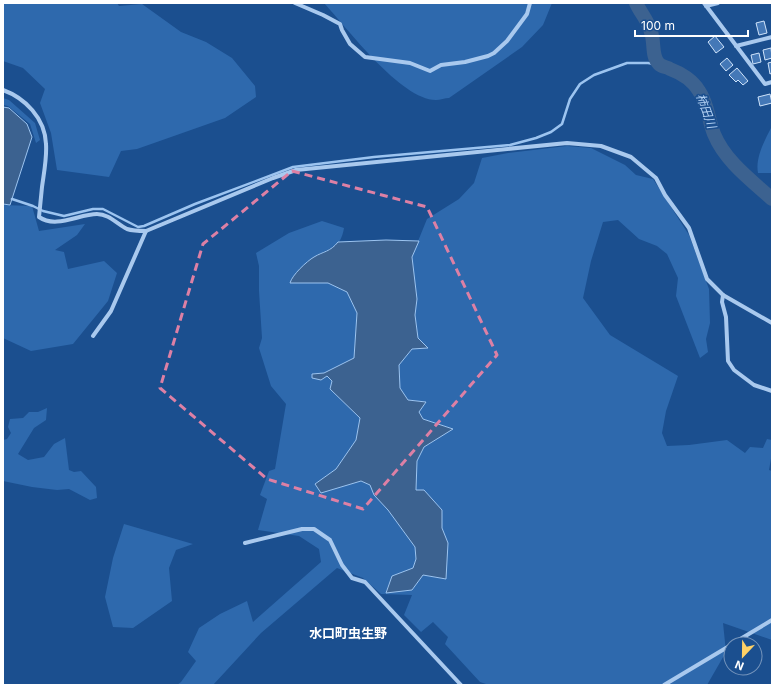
<svg xmlns="http://www.w3.org/2000/svg" width="775" height="688" viewBox="0 0 775 688" font-family="Inter,'Noto Sans JP',sans-serif">
<style>
.green{fill:#2e69ad}
.water{fill:#3c6290;stroke:#9cc4f0}
.lines{fill:none;stroke-linecap:round;stroke-linejoin:round}
.stream{stroke:#9cc4f0;stroke-width:2.5}
.river{stroke:#3c6290;stroke-width:14}
.building{fill:#4478b7;stroke:#cfe3fa}
.minor{stroke:#a9c9ee;stroke-width:4}
.marked{fill:none;stroke:#dd80a5;stroke-width:3;stroke-dasharray:8 5;stroke-linejoin:round}
.labels{text-anchor:middle;stroke-width:3.5;stroke-linejoin:round;paint-order:stroke}
.water-label{font-size:12px;font-style:italic;fill:#b5d3f5;stroke:#1b4f8f}
.quarter-label{font-size:13px;font-weight:bold;fill:#fff;stroke:#1b4f8f}
</style>
<rect width="100%" height="100%" fill="#1b4f8f"/>
<g class="green">
<polygon points="3,3 117,3 119,6 142,4 181,32 206,42 232,58 255,86 256,97 225,118 137,149 121,151 109,177 57,170 51,133 40,103 45,89 23,68 3,61"/>
<path d="M324 3H552L543 25 522 47 449 98C445 98 440 100 436 100 401 100 347 28 324 3Z"/>
<polygon points="3,98 9,100 35,123 40,140 36,143 30,124 8,106 3,105"/>
<path d="M772 126V173H758C755 157 765 140 772 126Z"/>
<path d="M567 146 591 148 625 165 636 175 653 179 689 235 709 289 710 323 706 339 708 352 700 358 676 296 678 278 667 254 657 246 639 239 618 220 603 222 591 261 583 298 610 335 678 376 666 411 662 433 667 446 689 445 727 440 745 453 750 447 763 448 767 439 772 440V453L769 470 772 471V640L723 623 726 652 707 685H489L480 682 445 644 448 637 433 622 421 632 404 615 412 595 381 594 363 578 337 568 261 633 213 685H177L181 682 196 661 188 652 199 628 220 614 247 601 253 622 321 562 319 549 299 536 258 530 267 499 260 495 269 471 275 469 286 404 271 386 259 348 262 338 259 291V266L256 253 289 233 322 221 344 228C340 251 329 247 314 257 306 262 297 275 290 283H328L347 292 357 313 354 358 324 373 312 374 321 380 327 376 332 381 330 389 360 418 356 440 336 469 315 484 321 493 361 481 370 485 374 495 388 510 415 547 416 559 413 568 392 576 386 592 412 590 423 575 445 579 448 543 442 528V510L424 491 416 490 417 461 424 447 453 429 423 419 419 412 426 402 408 400 400 388 399 365 412 349 427 348 418 338 415 315 417 299 412 256 427 219 459 199 474 183 482 158 508 153Z"/>
<polygon points="3,205 32,206 39,231 85,224 77,235 55,250 64,252 68,269 104,261 117,273 108,301 73,344 31,351 3,338"/>
<polygon points="47,408 46,420 34,428 18,454 28,460 44,457 54,444 65,438 69,470 74,472 81,471 96,487 97,498 90,500 69,489 57,490 32,487 3,481 3,440 7,439 11,433 8,427 10,419 23,418 29,412 38,412"/>
<polygon points="124,524 193,544 176,550 169,568 172,601 133,628 113,627 105,597 113,558"/>
</g>
<g class="water">
<polygon points="3,107 9,108 27,124 32,137 10,205 3,204"/>
<path d="M386 240 419 241 412 257 417 299 415 315 418 338 428 348 412 349 399 365 400 388 408 400 426 402 419 412 423 419 453 429 424 447 417 461 416 490H424L442 510V528L448 543 446 579 423 575 412 590 386 593 392 576 413 568 416 559 415 547 388 510 374 495 370 485 361 481 321 493 315 484 336 469 356 440 360 418 330 389 332 381 327 376 321 380 312 378V374L324 373 354 358 357 313 347 292 328 283H290C292 275 307 261 314 257 324 251 330 252 338 242Z"/>
</g>
<g class="lines">
<polyline class="stream" points="12,199 33,206 43,211 64,216 93,209 103,209 138,227 144,226 195,204 293,167 374,157 510,145 536,138 551,132 562,124 570,99 580,84 594,75 627,63 648,63 660,65"/>
<path class="river" d="M636 3C641 14 648 20 651 32 655 43 651 56 659 64 662 67 667 67 670 69 681 73 693 81 699 91 708 104 708 119 714 134 725 161 751 180 772 199"/>
</g>
<g class="building">
<polygon points="764,21 767,33 759,35 756,23"/>
<polygon points="715,36 724,47 716,53 708,42"/>
<polygon points="771,48 772,58 765,60 763,50"/>
<polygon points="759,53 761,62 753,64 751,55"/>
<polygon points="727,58 733,65 726,71 720,64"/>
<polygon points="772,62 772,73 770,74 768,63"/>
<polygon points="737,68 748,81 743,85 738,80 736,82 729,75"/>
<polygon points="770,94 772,103 760,106 758,97"/>
</g>
<g class="lines">
<g class="minor">
<polyline points="295,3 323,15 340,24 342,30 350,44 365,57 410,63 430,71 441,65 465,62 488,56 494,53 507,41 527,14 530,3"/>
<polyline points="704,3 765,84 772,82"/>
<polyline points="706,6 718,3"/>
<polyline points="736,46 772,37"/>
<path d="M3 90C25 98 45 118 46 144 47 158 44 172 42 187 41 197 40 207 39 217 56 229 79 214 97 214 109 214 117 224 127 229 133 231 139 231 146 231L273 178 296 170 567 143 601 146 631 157 656 178 665 195 689 228 707 279 723 295 772 323"/>
<polyline points="723,295 722,302 726,317 728,361 734,370 754,385 772,391"/>
<polyline points="93,336 111,311 146,231"/>
<polyline points="245,543 302,529 314,529 330,540 342,565 352,578 365,582 461,685"/>
<polyline points="732,644 772,620"/>
<polyline points="664,685 731,645"/>
</g>
</g>
<path class="marked" d="M292 171 427 207 497 355 363 509 267 479 160 388 203 244Z"/>
<g class="labels">
<g class="water-label">
<text transform="translate(706 111) rotate(70)" y="4">柿田川</text>
</g>
<g class="quarter-label">
<text x="348" y="638">水口町虫生野</text>
</g>
</g>
<rect width="775" height="688" fill="none" stroke="#ffffff" stroke-width="8"/>
<g transform="translate(743 656) rotate(202)"><circle r="19" fill="#1b4f8f" stroke="#7695bc"/>
<path d="M0-3L7 15L0 10L-7 15Z" fill="#ffd166"/>
<text y="-6" font-size="11" font-weight="bold" text-anchor="middle" fill="#ffffff">N</text>
</g>
<path d="M635 30v6h113v-6" fill="none" stroke="#ffffff" stroke-width="2"/>
<text x="641" y="30" font-size="12" fill="#ffffff" stroke="#1b4f8f" stroke-width="3" paint-order="stroke">100 m</text>
</svg>
